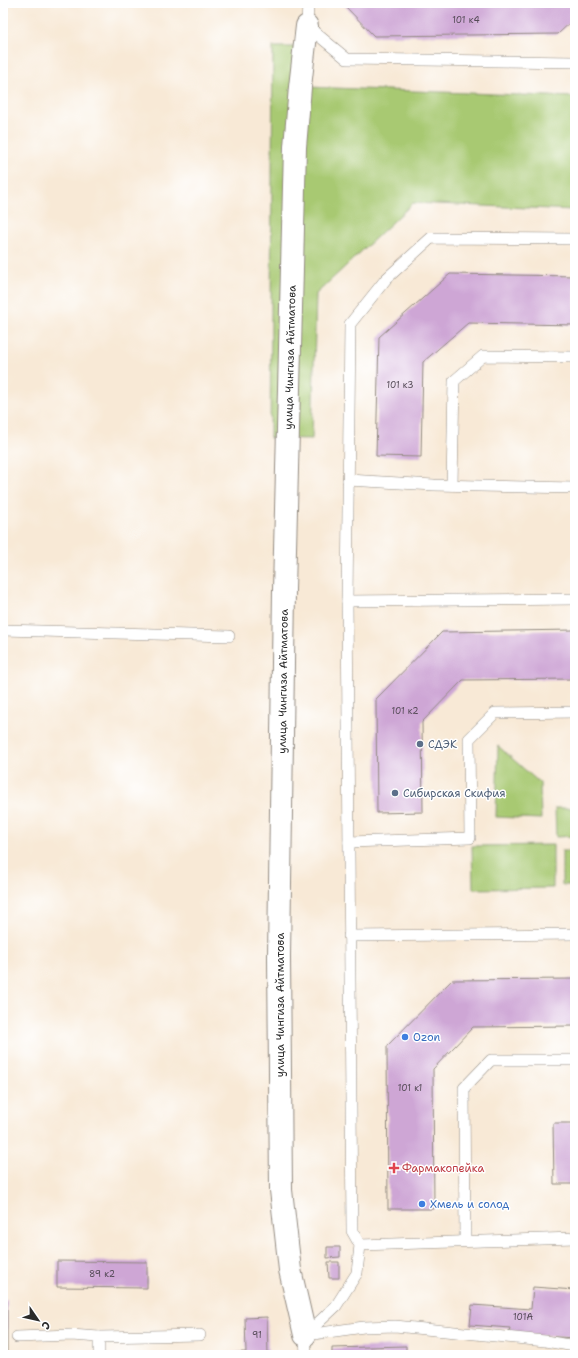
<svg xmlns="http://www.w3.org/2000/svg" width="578" height="1358" viewBox="0 0 578 1358" font-family="'Shantell Sans',sans-serif">
<style>
.green{fill:#a8c972;stroke:#6a7a4e}
.building{fill:#cea6d5}
.lines{fill:none;stroke-linecap:round;stroke-linejoin:round}
.lane-casing{stroke:#928a80;stroke-width:12}
.street-casing{stroke:#928a80;stroke-width:24}
.lane{stroke:#fff;stroke-width:11}
.street{stroke:#fff;stroke-width:22}
.service-dot{fill:#5c6f8a;stroke:#fff;stroke-width:1.5}
.shop-dot{fill:#3f7fe0;stroke:#fff;stroke-width:1.5}
.health-dot{fill:#e0444e;stroke:#fff;stroke-width:1.5}
.labels{text-anchor:middle;stroke-width:3;stroke-linejoin:round;paint-order:stroke}
.number-label{font-size:9px;fill:#544a56}
.street-label{font-size:11px;fill:#2b2b2b;stroke:#fff}
.service-label{font-size:11px;fill:#4e5e75;stroke:#fff;text-anchor:start}
.shop-label{font-size:11px;fill:#366cbe;stroke:#fff;text-anchor:start}
.health-label{font-size:11px;fill:#be3a42;stroke:#fff;text-anchor:start}
</style>
<rect width="100%" height="100%" fill="#fff"/>
<filter id="ink" filterUnits="userSpaceOnUse"><feTurbulence type="fractalNoise" baseFrequency=".025" numOctaves="2"/><feDisplacementMap in="SourceGraphic" scale="8" xChannelSelector="R" yChannelSelector="G"/><feConvolveMatrix kernelMatrix="1 2 1 2 8 2 1 2 1" color-interpolation-filters="sRGB"/></filter>
<filter id="wash" filterUnits="userSpaceOnUse"><feTurbulence type="fractalNoise" baseFrequency=".012" numOctaves="4" result="noise"/><feDisplacementMap in="SourceGraphic" scale="16" xChannelSelector="R" yChannelSelector="G"/><feGaussianBlur stdDeviation="0.9" result="paint"/><feColorMatrix in="noise" values="0 0 0 0 0 0 0 0 0 0 0 0 0 0 0 0 0 1.4 0 .05"/><feComposite in="paint" operator="in"/></filter>
<g filter="url(#wash)">
<rect width="100%" height="100%" fill="#f8e9d6"/>
<g class="green">
<polygon points="273,47 302,47 307,87 575,97 575,210 413,203 316,294 312,439 270,438"/>
<polygon points="498,746 540,783 541,819 496,817"/>
<polygon points="555,808 575,808 575,836 556,837"/>
<polygon points="553,845 553,888 473,889 472,846"/>
<rect x="562" y="851" width="13" height="34"/>
</g>
<g id="blocks">
<g class="building">
<polygon points="344,3 575,3 575,18 558,34 374,36 344,5"/>
<polygon points="450,274 575,276 575,325 468,323 423,362 421,457 376,456 379,337"/>
<polygon points="575,630 575,679 463,680 422,722 423,812 377,813 376,699 442,632"/>
<polygon points="575,979 575,1026 473,1027 433,1069 434,1209 388,1209 387,1046 452,980"/>
<polygon points="553,1123 575,1123 575,1184 554,1184"/>
<polygon points="327,1247 340,1247 340,1257 327,1258"/>
<polygon points="57,1261 147,1262 147,1288 57,1287"/>
<polygon points="328,1262 339,1262 339,1278 329,1278"/>
<polygon points="533,1287 575,1290 575,1338 509,1334 510,1328 470,1325 472,1305 531,1309"/>
<rect x="3" y="1300" width="4" height="53"/>
<polygon points="267,1317 268,1355 200,1355 200,1354 246,1352 245,1318"/>
<polygon points="406,1346 406,1355 332,1355 332,1348"/>
</g>
</g>
</g>
<g filter="url(#ink)">
<use href="#blocks" fill-opacity="0" stroke="#928a80" stroke-width="1"/>
<g class="lines">
<defs>
<g id="lane">
<polyline points="308,3 307,26 347,59 575,62"/>
<polyline points="348,480 434,485 575,488"/>
<polyline points="452,485 454,381 483,356 575,357"/>
<polyline points="347,601 575,599"/>
<polyline points="3,630 229,636"/>
<polyline points="349,842 470,838 469,739 495,713 575,712"/>
<polyline points="349,936 575,934"/>
<polyline points="465,1241 464,1088 491,1060 575,1060"/>
<polyline points="360,1245 575,1238"/>
<polyline points="305,1335 336,1306 357,1273 360,1245 352,1231 347,601 350,324 386,279 431,238 575,239"/>
<polyline points="305,1335 306,1355"/>
<polyline points="306,1335 364,1327 395,1326 545,1341 575,1346"/>
<polyline points="17,1337 71,1335 99,1337 99,1355"/>
<polyline points="99,1337 200,1335"/>
</g>
<g id="street">
<path id="s1" d="M305 1335 290 1270 281 1190 279 957 284 590 295 147 300 87 307 26"/>
</g>
</defs>
<use href="#lane" class="lane-casing"/>
<use href="#street" class="street-casing"/>
<use href="#lane" class="lane"/>
<use href="#street" class="street"/>
</g>
</g>
<g class="service-dot">
<circle cx="420" cy="744" r="4"/>
<circle cx="395" cy="793" r="4"/>
</g>
<g class="shop-dot">
<circle cx="405" cy="1037" r="4"/>
<circle cx="422" cy="1204" r="4"/>
</g>
<path class="health-dot" d="M392 1162h4v4h4v4h-4v4h-4v-4h-4v-4h4z"/>
<g class="labels">
<g class="number-label">
<text x="466" y="23">101 к4</text>
<text x="400" y="388">101 к3</text>
<text x="405" y="714">101 к2</text>
<text x="410" y="1091">101 к1</text>
<text x="102" y="1277">89 к2</text>
<text x="523" y="1320">101А</text>
<text x="257" y="1338">91</text>
</g>
<g class="street-label">
<text dy="4" stroke="none"><textPath href="#s1" startOffset="980">улица Чингиза Айтматова</textPath></text>
<text dy="4" stroke="none"><textPath href="#s1" startOffset="656">улица Чингиза Айтматова</textPath></text>
<text transform="translate(280 1005) rotate(-90)" y="4">улица Чингиза Айтматова</text>
</g>
<g class="service-label">
<text x="428" y="748">СДЭК</text>
<text x="403" y="797">Сибирская Скифия</text>
</g>
<g class="shop-label">
<text x="413" y="1041">Ozon</text>
<text x="430" y="1208">Хмель и солод</text>
</g>
<g class="health-label">
<text x="402" y="1172">Фармакопейка</text>
</g>
</g>
<rect width="578" height="1358" fill="none" stroke="#fff" stroke-width="16"/>
<g transform="translate(38 1320) rotate(124)" stroke="#ffffff" stroke-width="3" paint-order="stroke">
<path d="M0-3L7 15L0 10L-7 15Z" fill="#2b2b2b"/>
<text y="-6" font-size="11" font-weight="bold" text-anchor="middle" fill="#2b2b2b">С</text>
</g>
</svg>
